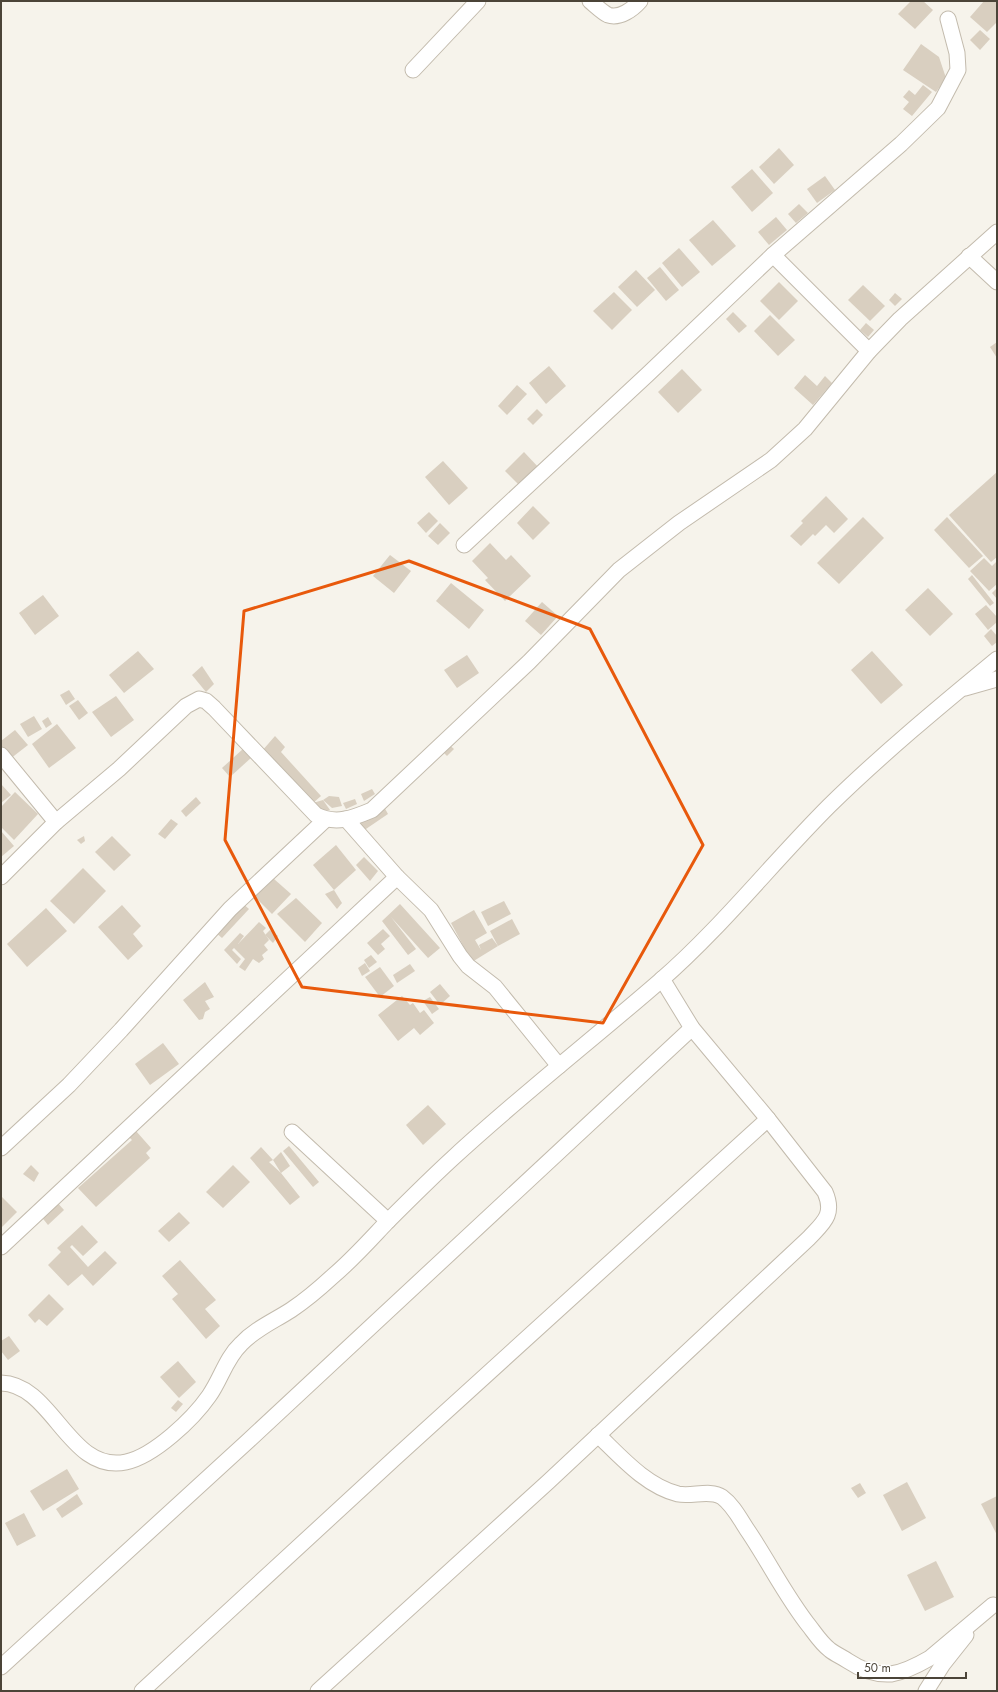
<svg xmlns="http://www.w3.org/2000/svg" width="998" height="1692" viewBox="0 0 998 1692" font-family="Jost,sans-serif">
<style>
.building{fill:#d9cfc0}
.lines{fill:none;stroke-linecap:round;stroke-linejoin:round}
.minor-casing{stroke:#c3bbad;stroke-width:17}
.minor{stroke:#fff;stroke-width:15}
.marked{fill:none;stroke:#e8590c;stroke-width:3;stroke-linejoin:round}
</style>
<rect width="100%" height="100%" fill="#f6f3eb"/>
<g class="building">
<polygon points="911,1 923,1 933,10 915,29 898,14"/>
<polygon points="984,1 997,1 997,22 987,32 970,17"/>
<polygon points="980,30 990,39 980,50 970,40"/>
<polygon points="921,44 939,57 946,78 936,92 903,70"/>
<polygon points="923,85 932,92 912,116 903,109 909,102 903,97 909,90 915,95"/>
<polygon points="779,148 794,165 774,184 759,167"/>
<polygon points="752,169 773,193 752,212 731,187"/>
<polygon points="825,176 835,190 817,203 807,189"/>
<polygon points="799,204 808,213 796,223 788,214"/>
<polygon points="776,217 787,230 769,245 758,232"/>
<polygon points="713,220 736,246 712,266 689,240"/>
<polygon points="679,248 700,272 682,287 662,263"/>
<polygon points="660,267 679,290 666,301 647,278"/>
<polygon points="636,270 655,290 637,307 618,287"/>
<polygon points="779,282 798,301 779,320 760,301"/>
<polygon points="863,285 885,306 870,321 848,300"/>
<polygon points="614,292 632,310 612,330 593,311"/>
<polygon points="895,293 902,299 895,306 889,300"/>
<polygon points="733,312 747,326 739,333 726,319"/>
<polygon points="770,315 795,340 778,356 754,331"/>
<polygon points="866,323 874,330 868,337 860,330"/>
<polygon points="997,342 997,358 990,347"/>
<polygon points="549,366 566,386 546,404 529,383"/>
<polygon points="682,369 702,390 678,413 658,392"/>
<polygon points="805,375 817,386 825,376 832,383 813,405 794,388"/>
<polygon points="517,385 527,394 507,415 498,406"/>
<polygon points="537,409 543,415 533,425 527,419"/>
<polygon points="524,452 540,469 521,487 505,471"/>
<polygon points="443,461 468,488 449,505 425,477"/>
<polygon points="997,472 997,557 991,562 949,515"/>
<polygon points="826,496 848,519 834,533 826,525 815,536 813,534 801,546 790,536 803,523 801,521"/>
<polygon points="533,506 550,523 533,540 517,523"/>
<polygon points="429,512 438,521 426,533 417,523"/>
<polygon points="863,517 884,538 839,584 817,563"/>
<polygon points="947,517 983,556 969,568 934,530"/>
<polygon points="440,523 450,533 438,545 428,536"/>
<polygon points="490,543 506,560 511,555 531,576 505,601 485,580 488,578 472,561"/>
<polygon points="390,555 411,571 394,593 373,576"/>
<polygon points="984,558 992,566 997,561 997,584 989,591 970,571"/>
<polygon points="972,575 994,603 990,606 968,579"/>
<polygon points="451,583 484,610 469,629 436,601"/>
<polygon points="928,588 953,614 930,636 905,610"/>
<polygon points="997,588 997,599 992,593"/>
<polygon points="43,595 59,616 35,635 19,613"/>
<polygon points="542,602 558,616 541,635 525,621"/>
<polygon points="986,605 997,617 997,622 988,630 975,614"/>
<polygon points="991,629 997,636 997,642 992,646 984,636"/>
<polygon points="138,651 154,669 124,693 109,675"/>
<polygon points="872,651 903,685 881,704 851,670"/>
<polygon points="467,655 479,673 457,688 444,670"/>
<polygon points="202,666 214,684 206,692 192,675"/>
<polygon points="69,690 75,699 66,705 60,695"/>
<polygon points="116,696 134,720 111,737 92,712"/>
<polygon points="78,700 88,713 79,720 69,706"/>
<polygon points="34,716 42,729 28,737 20,724"/>
<polygon points="48,717 52,724 46,728 42,721"/>
<polygon points="57,724 76,748 49,768 32,744"/>
<polygon points="15,730 28,745 10,759 1,748 1,741"/>
<polygon points="275,736 285,747 281,752 321,796 313,803 323,800 330,810 321,812 262,751"/>
<polygon points="447,743 454,749 447,756 441,750"/>
<polygon points="244,748 252,757 230,777 222,768"/>
<polygon points="1,784 11,795 1,803"/>
<polygon points="372,789 375,794 364,801 361,794"/>
<polygon points="15,792 38,814 14,840 1,827 1,807"/>
<polygon points="329,796 339,797 342,806 332,808 323,800"/>
<polygon points="196,797 201,803 186,817 181,811"/>
<polygon points="355,799 357,804 346,809 343,803"/>
<polygon points="383,805 388,814 363,831 356,823"/>
<polygon points="171,819 178,824 165,839 158,834"/>
<polygon points="1,831 14,846 1,857"/>
<polygon points="84,836 85,841 81,844 77,840"/>
<polygon points="112,836 131,855 114,871 95,852"/>
<polygon points="336,845 356,870 334,890 313,865"/>
<polygon points="364,857 378,871 370,881 356,865"/>
<polygon points="83,868 106,891 74,924 50,901"/>
<polygon points="274,879 291,894 272,914 255,897"/>
<polygon points="334,890 342,903 337,909 325,894"/>
<polygon points="296,898 322,923 305,942 277,914"/>
<polygon points="504,901 511,914 488,926 481,912"/>
<polygon points="242,903 249,909 222,938 215,932"/>
<polygon points="400,904 440,948 428,958 391,917 416,949 408,955 382,921"/>
<polygon points="122,905 141,926 133,934 143,946 128,960 98,927"/>
<polygon points="46,908 67,931 27,967 7,944"/>
<polygon points="474,910 487,933 475,940 481,950 479,945 492,938 498,946 472,962 451,923"/>
<polygon points="512,919 520,934 498,946 490,931"/>
<polygon points="259,922 266,928 263,931 269,940 264,945 268,950 262,955 264,959 259,963 253,959 245,971 239,967 245,959 234,948 232,950 241,959 237,964 224,950 240,933 244,936 238,944"/>
<polygon points="383,929 390,936 381,944 385,949 378,955 367,943"/>
<polygon points="270,930 278,936 273,943 265,935"/>
<polygon points="371,955 377,962 369,968 364,960"/>
<polygon points="365,963 370,971 362,976 358,968"/>
<polygon points="410,964 415,971 397,983 393,975"/>
<polygon points="380,967 394,986 380,997 365,977"/>
<polygon points="205,982 214,997 205,1001 210,1009 205,1012 203,1019 199,1020 183,1000"/>
<polygon points="440,984 450,996 440,1005 430,992"/>
<polygon points="402,996 410,1005 413,1003 420,1013 424,1010 434,1023 420,1035 414,1028 398,1041 378,1015"/>
<polygon points="430,997 439,1009 432,1014 423,1001"/>
<polygon points="163,1043 179,1064 150,1085 135,1064"/>
<polygon points="428,1105 446,1124 423,1145 406,1125"/>
<polygon points="136,1131 151,1148 146,1153 150,1158 96,1207 78,1188 132,1140 129,1137"/>
<polygon points="289,1146 319,1182 313,1187 283,1151"/>
<polygon points="261,1147 273,1160 269,1162 281,1173 273,1160 281,1152 290,1166 281,1173 300,1197 290,1205 250,1158"/>
<polygon points="31,1165 39,1173 34,1182 23,1174"/>
<polygon points="233,1165 250,1182 223,1208 206,1192"/>
<polygon points="1,1196 17,1212 1,1228"/>
<polygon points="56,1201 64,1210 48,1225 40,1215"/>
<polygon points="179,1212 190,1223 169,1242 158,1231"/>
<polygon points="82,1225 98,1242 83,1256 72,1245 70,1247 88,1267 105,1251 117,1263 93,1286 82,1274 68,1286 48,1265 61,1252 57,1248"/>
<polygon points="180,1260 216,1300 205,1309 220,1326 206,1339 172,1299 178,1294 162,1276"/>
<polygon points="49,1294 64,1309 47,1326 39,1319 35,1323 28,1315"/>
<polygon points="9,1336 20,1351 8,1360 1,1351 1,1341"/>
<polygon points="178,1361 196,1382 179,1398 160,1377"/>
<polygon points="178,1400 183,1404 176,1412 171,1408"/>
<polygon points="67,1469 79,1489 43,1511 30,1491"/>
<polygon points="907,1482 926,1518 902,1531 883,1495"/>
<polygon points="860,1483 866,1493 858,1498 851,1488"/>
<polygon points="77,1494 83,1504 62,1518 56,1509"/>
<polygon points="997,1496 997,1535 981,1504"/>
<polygon points="24,1513 36,1536 17,1546 5,1523"/>
<polygon points="936,1561 954,1597 925,1611 907,1575"/>
</g>
<g class="lines">
<defs>
<g id="minor">
<path d="M590 1C595 5 602 12 608 15 620 19 633 9 640 1"/>
<polyline points="413,70 478,1"/>
<polyline points="969,256 997,282"/>
<polyline points="869,351 773,255 901,144 938,108 958,70 957,53 948,19"/>
<polyline points="464,545 647,375 773,255"/>
<polyline points="965,688 997,679"/>
<polyline points="1,755 56,822"/>
<polyline points="346,819 397,877 431,910 460,956 468,966 495,987 559,1066"/>
<path d="M1 877 56 822 119 769 186 706 199 699 206 701 214 708 316 815C336 825 353 818 372 810L529 662 619 570 679 523 771 460 805 429 869 351 900 319 997 232"/>
<polyline points="292,1132 388,1221"/>
<polyline points="1,1148 69,1085 121,1030 230,909 325,820"/>
<polyline points="1,1247 397,877"/>
<path d="M1 1383C53 1384 69 1474 126 1462 154 1456 193 1419 209 1396 221 1379 226 1358 241 1344 255 1329 274 1321 291 1310 306 1300 320 1288 333 1276 352 1260 369 1241 386 1223 408 1201 431 1178 454 1157 520 1096 592 1040 660 981 721 928 772 863 829 806 882 754 940 706 997 659"/>
<path d="M598 1435C621 1457 646 1486 678 1494 692 1497 710 1489 722 1497 733 1505 740 1519 748 1531 769 1562 786 1597 810 1627 816 1635 822 1644 830 1650 835 1654 842 1657 848 1661 860 1669 875 1675 891 1674 904 1672 918 1665 930 1658L993 1605"/>
<polyline points="1,1667 248,1441 692,1028"/>
<polyline points="142,1691 396,1457 768,1119"/>
<path d="M318 1691 548 1482 809 1238C823 1223 835 1215 825 1192L768 1119 692 1028 662 979"/>
<polyline points="926,1691 943,1664 966,1635"/>
</g>
</defs>
<use href="#minor" class="minor-casing"/>
<use href="#minor" class="minor"/>
</g>
<path class="marked" d="M409 561 590 629 703 845 603 1023 302 987 225 840 244 611Z"/>
<rect width="998" height="1692" fill="none" stroke="#4b4438" stroke-width="4"/>
<path d="M858 1672v6h108v-6" fill="none" stroke="#4b4438" stroke-width="2"/>
<text x="864" y="1672" font-size="12" fill="#4b4438" stroke="#ffffff" stroke-width="3" paint-order="stroke">50 m</text>
</svg>
